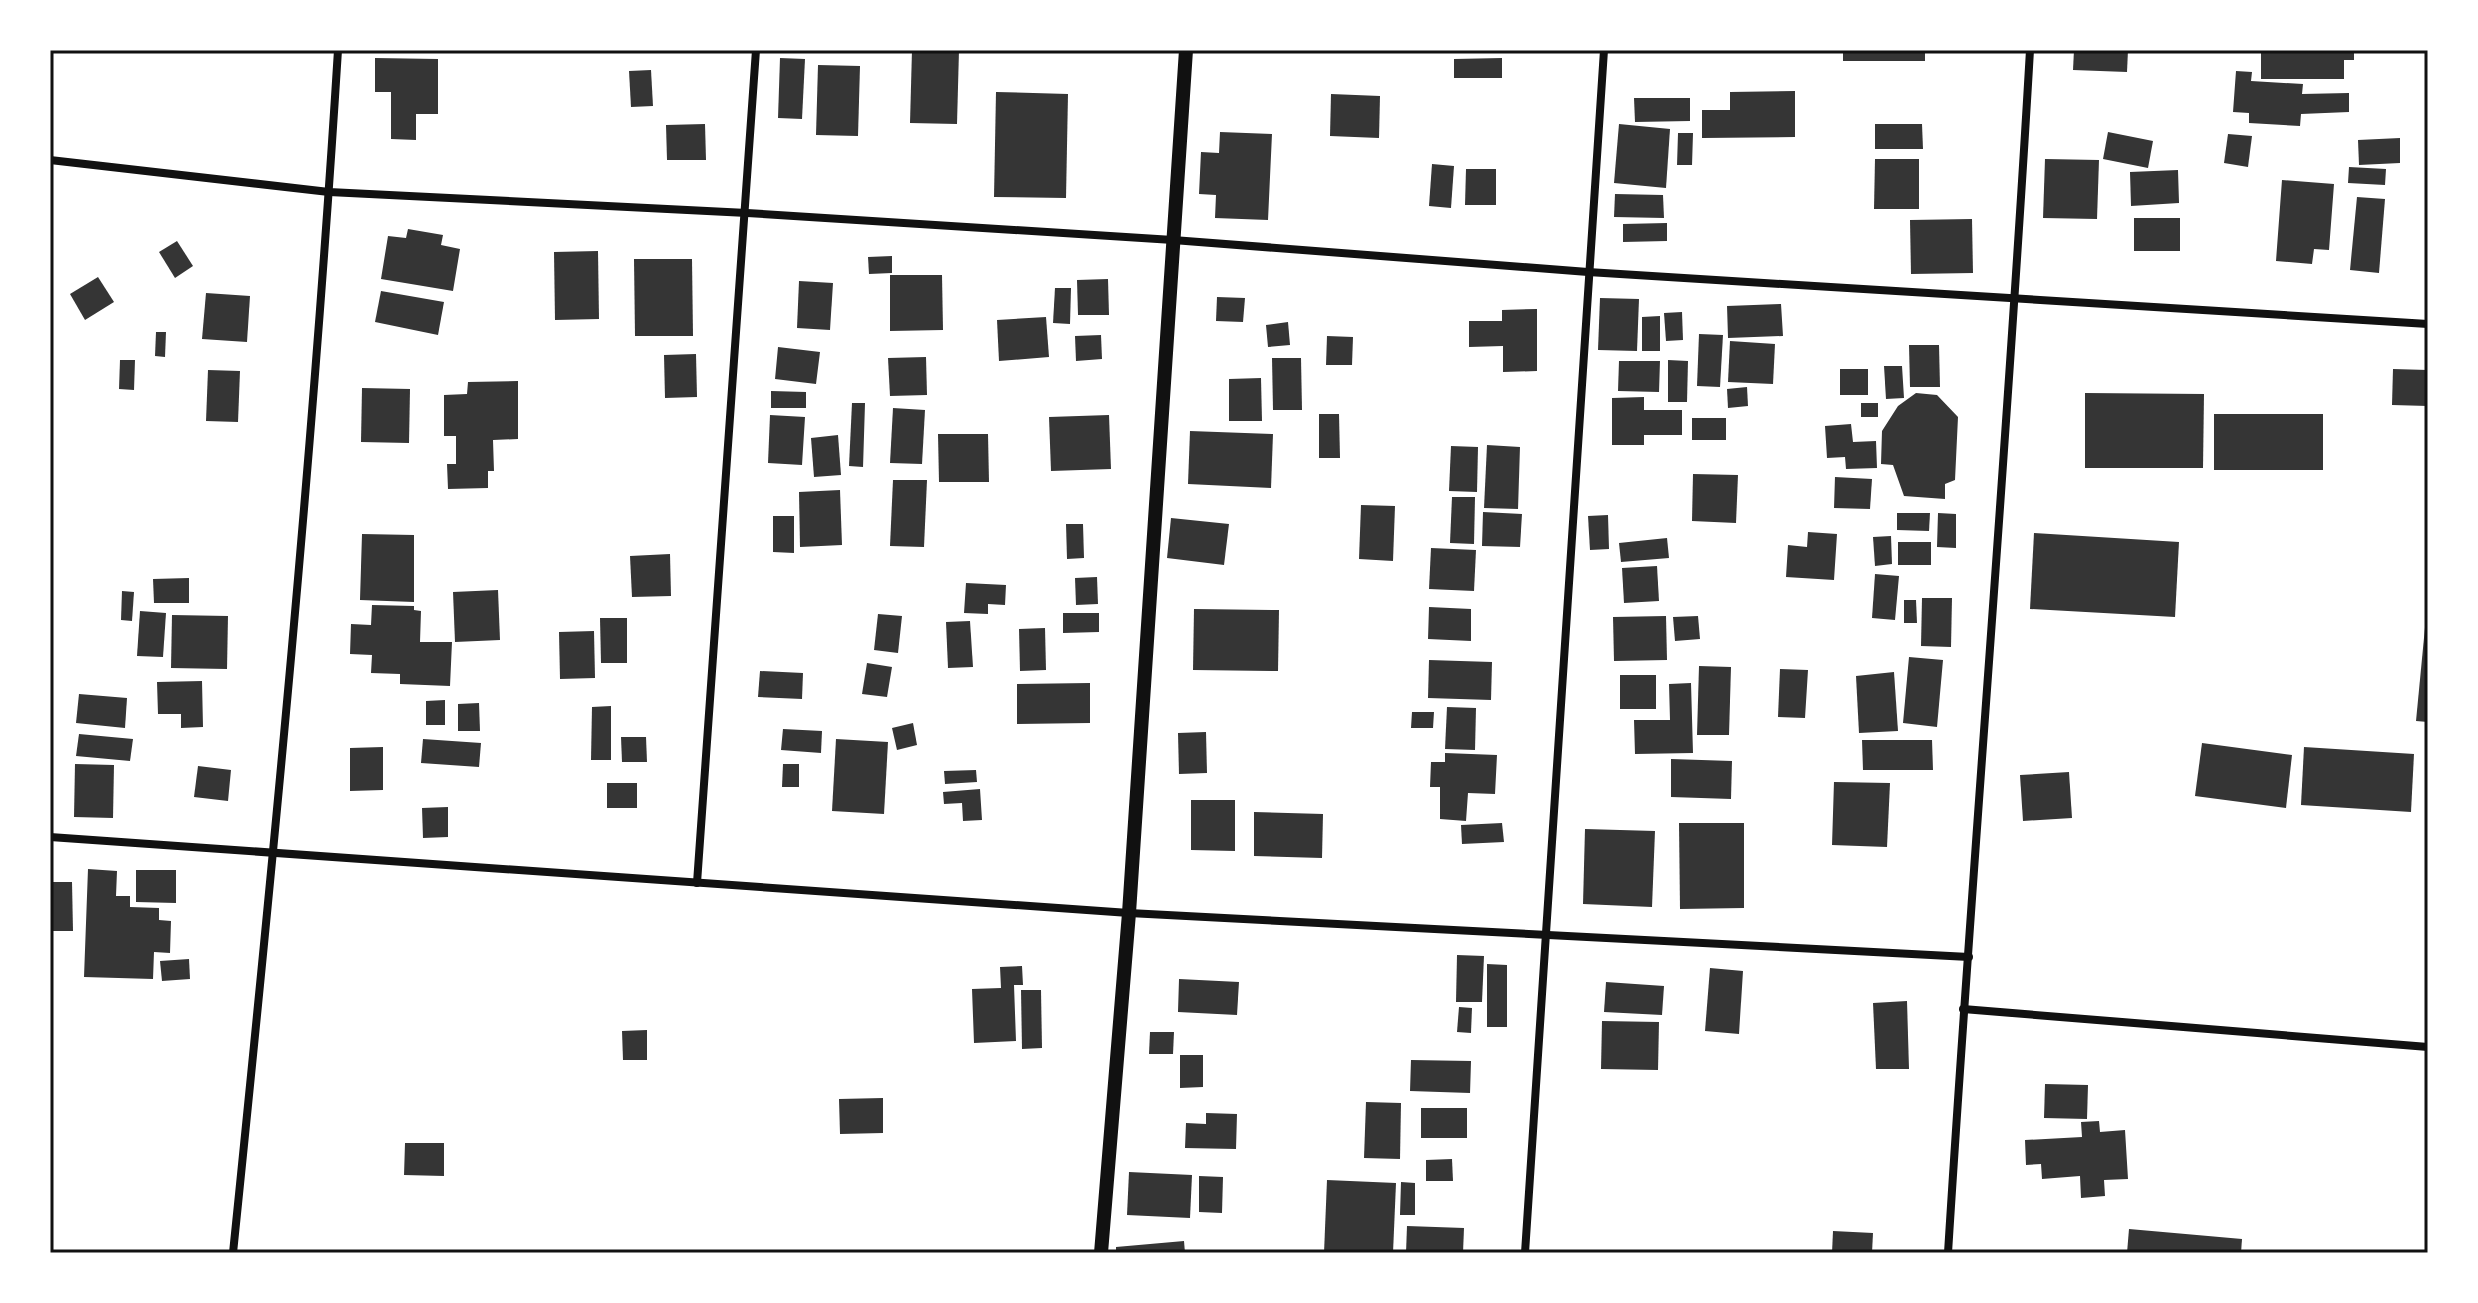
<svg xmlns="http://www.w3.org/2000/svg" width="2478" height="1303" viewBox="0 0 2478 1303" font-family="Ubuntu,sans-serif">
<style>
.building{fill:#353535}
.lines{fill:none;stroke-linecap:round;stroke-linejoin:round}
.minor{stroke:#111;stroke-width:8}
.tertiary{stroke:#111;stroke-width:14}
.neatline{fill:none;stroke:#111;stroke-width:3}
</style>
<rect width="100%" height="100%" fill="#fff"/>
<g class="building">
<polygon points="912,50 959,50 957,124 910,123"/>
<rect x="1456" y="50" width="46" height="3"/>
<rect x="1843" y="50" width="82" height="11"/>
<polygon points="2074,50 2128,50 2127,72 2073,70"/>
<polygon points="2261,50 2354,50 2354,60 2344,60 2344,79 2261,79"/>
<polygon points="375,58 438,59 438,114 416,114 416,140 391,139 391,92 375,92"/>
<polygon points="780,58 805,59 802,119 778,118"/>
<polygon points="1502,58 1502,78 1454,78 1454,59"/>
<polygon points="818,65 860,66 858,136 816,135"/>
<polygon points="651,70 653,106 631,107 629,71"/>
<polygon points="2236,71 2252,72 2251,81 2303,84 2302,94 2349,93 2349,112 2301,114 2300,126 2249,123 2249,113 2233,112"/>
<polygon points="1795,91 1795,137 1702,138 1702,110 1730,110 1730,92"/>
<polygon points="996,92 1068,94 1066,198 994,197"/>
<polygon points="1331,94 1380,96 1379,138 1330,136"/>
<polygon points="1634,98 1690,98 1690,121 1635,122"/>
<polygon points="705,124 706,160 667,160 666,125"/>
<polygon points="1619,124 1670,129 1666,188 1614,183"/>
<polygon points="1875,124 1922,124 1923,149 1875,149"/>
<polygon points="1220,132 1272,134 1268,220 1215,218 1216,195 1199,194 1201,152 1219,153"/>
<polygon points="2108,132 2153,141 2148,168 2103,159"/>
<polygon points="1678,133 1693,133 1692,165 1677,165"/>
<polygon points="2228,134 2252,136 2248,167 2224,163"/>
<polygon points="2400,138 2400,163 2359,165 2358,140"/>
<polygon points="1875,159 1919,159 1919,209 1874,209"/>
<polygon points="2045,159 2099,160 2097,219 2043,218"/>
<polygon points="1432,164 1454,166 1451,208 1429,206"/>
<polygon points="2349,167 2386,169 2385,185 2348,183"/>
<polygon points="1466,169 1496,169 1496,205 1465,205"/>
<polygon points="2178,170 2179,203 2131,206 2130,172"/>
<polygon points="2282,180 2334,184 2329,250 2314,249 2312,264 2276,261"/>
<polygon points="1615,194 1663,195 1664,218 1614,217"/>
<polygon points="2357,197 2385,199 2379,273 2350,270"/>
<rect x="2134" y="218" width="46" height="33"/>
<polygon points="1972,219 1973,273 1911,274 1910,220"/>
<polygon points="1667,223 1667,241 1623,242 1623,224"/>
<polygon points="408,229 443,235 441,245 460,249 453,291 381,279 388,236 406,238"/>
<polygon points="177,241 193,266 175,278 159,252"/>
<polygon points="598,251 599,319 555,320 554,252"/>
<polygon points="892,256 892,273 869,274 868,257"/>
<polygon points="634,259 692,259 693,336 635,336"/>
<polygon points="890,275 942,275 943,330 890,331"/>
<polygon points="98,277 114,302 85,320 70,294"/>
<polygon points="1108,279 1109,315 1078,315 1077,280"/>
<polygon points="799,281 833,283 830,330 797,328"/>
<polygon points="1055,288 1071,288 1070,324 1053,323"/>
<polygon points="381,291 444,302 438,335 375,322"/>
<polygon points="206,293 250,296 247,342 202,339"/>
<polygon points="1217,297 1245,298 1243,322 1216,321"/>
<polygon points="1600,298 1639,299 1637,351 1598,350"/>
<polygon points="1781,304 1783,336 1728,338 1727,306"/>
<polygon points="1537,309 1537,371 1503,372 1503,346 1469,347 1469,321 1502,321 1502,310"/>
<polygon points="1682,312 1683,340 1666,341 1664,313"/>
<polygon points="1660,316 1660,351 1642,351 1642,317"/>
<polygon points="1046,317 1049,357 999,361 997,320"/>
<polygon points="1288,322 1290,345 1268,347 1266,325"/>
<polygon points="156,332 166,332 165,357 155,356"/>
<polygon points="1699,334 1723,335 1720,387 1697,386"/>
<polygon points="1101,335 1102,359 1076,361 1075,336"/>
<polygon points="1327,336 1353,337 1352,365 1326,365"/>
<polygon points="1730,341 1775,344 1773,384 1728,382"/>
<polygon points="1909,345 1939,345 1940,387 1910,387"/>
<polygon points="778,347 820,352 816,384 775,379"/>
<polygon points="696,354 697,397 665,398 664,355"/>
<polygon points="926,357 927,395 890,396 888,358"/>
<polygon points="1272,358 1301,358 1302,410 1273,410"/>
<polygon points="120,360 135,360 134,390 119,389"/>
<polygon points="1668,360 1688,361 1687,402 1668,402"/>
<polygon points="1619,361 1660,361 1659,392 1618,391"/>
<polygon points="1884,366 1902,366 1904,398 1886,399"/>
<rect x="1840" y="369" width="28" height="26"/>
<polygon points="2393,369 2428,370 2428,406 2392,405"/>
<polygon points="208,370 240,371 238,422 206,421"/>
<polygon points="1261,378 1262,421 1229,421 1229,379"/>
<polygon points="518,381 518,439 493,440 494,471 488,471 488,488 448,489 447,464 456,464 456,436 444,436 444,395 467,394 468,382"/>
<polygon points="1747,387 1748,406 1728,408 1727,389"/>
<polygon points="362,388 410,389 409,443 361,442"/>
<polygon points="771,391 806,392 806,408 771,408"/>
<polygon points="1916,393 1937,395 1958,417 1955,480 1945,484 1945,499 1904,496 1893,465 1881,464 1882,431 1898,406"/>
<polygon points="2085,393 2204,394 2203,468 2085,468"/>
<polygon points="1644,397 1644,410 1682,410 1682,435 1644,435 1644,445 1612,445 1612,398"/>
<polygon points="852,403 865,403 863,467 849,466"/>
<rect x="1861" y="403" width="17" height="14"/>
<polygon points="893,408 925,410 922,464 890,463"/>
<polygon points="1319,414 1339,414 1340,458 1319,458"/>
<rect x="2214" y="414" width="109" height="56"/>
<polygon points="770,415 805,417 802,465 768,463"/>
<polygon points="1109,415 1111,469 1051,471 1049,417"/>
<rect x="1692" y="418" width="34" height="22"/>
<polygon points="1851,424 1853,442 1876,441 1877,468 1846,469 1845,457 1827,458 1825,426"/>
<polygon points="1190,431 1273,434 1271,488 1188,484"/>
<polygon points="938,434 988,434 989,482 939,482"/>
<polygon points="838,435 841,475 814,477 811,438"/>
<polygon points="1487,445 1520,447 1518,509 1484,508"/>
<polygon points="1451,446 1478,447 1477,492 1449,491"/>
<polygon points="1693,474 1738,475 1736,523 1692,521"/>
<polygon points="1835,477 1872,479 1870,509 1834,508"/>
<polygon points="893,480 927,480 924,547 890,546"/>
<polygon points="840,490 842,545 800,547 799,492"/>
<polygon points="1452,497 1475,497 1474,544 1450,543"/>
<polygon points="1361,505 1395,506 1393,561 1359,559"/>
<polygon points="1483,512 1522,514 1520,547 1482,546"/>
<polygon points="1897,513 1930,513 1929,531 1897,530"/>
<polygon points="1938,513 1956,514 1956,548 1937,547"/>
<polygon points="1608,515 1609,549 1590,550 1588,516"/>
<polygon points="773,516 794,516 794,553 773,552"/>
<polygon points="1171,518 1229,524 1224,565 1167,558"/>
<polygon points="1066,524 1083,524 1084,558 1067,559"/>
<polygon points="1808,532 1837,534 1834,580 1786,577 1788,545 1807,547"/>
<polygon points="2034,533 2179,542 2175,617 2030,609"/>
<polygon points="362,534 414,535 414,602 360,600"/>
<polygon points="1891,536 1892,564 1875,566 1873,537"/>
<polygon points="1667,538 1669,558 1621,562 1619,543"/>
<rect x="1898" y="542" width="33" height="23"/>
<polygon points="1431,548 1476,550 1474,591 1429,589"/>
<polygon points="670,554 671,596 632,597 630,556"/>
<polygon points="1657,566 1659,601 1624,603 1622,568"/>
<polygon points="1875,574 1899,576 1895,620 1872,618"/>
<polygon points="1097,577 1098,604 1076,605 1075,578"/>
<polygon points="189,578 189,603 154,603 153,579"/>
<polygon points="966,583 1006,585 1005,605 988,604 988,614 964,613"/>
<polygon points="498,590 500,640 455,642 453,592"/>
<polygon points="122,591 134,592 132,621 121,620"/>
<polygon points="1922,598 1952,598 1951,647 1921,646"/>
<polygon points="1904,600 1916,600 1917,623 1904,623"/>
<polygon points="372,605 414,606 414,610 421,611 420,642 452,642 450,686 400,684 400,674 371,673 372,655 350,654 351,624 371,625"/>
<polygon points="1429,607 1471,609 1471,641 1428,639"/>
<polygon points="1194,609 1279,610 1278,671 1193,670"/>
<polygon points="140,611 166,613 163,657 137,656"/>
<polygon points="1063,613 1099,613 1099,632 1063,633"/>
<polygon points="878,614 902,616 898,653 874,650"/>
<polygon points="172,615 228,616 227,669 171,668"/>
<polygon points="1666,616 1667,660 1614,661 1613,617"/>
<polygon points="1698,616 1700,639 1675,641 1673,617"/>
<polygon points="2426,617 2428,617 2428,722 2416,721"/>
<polygon points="600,618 627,618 627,663 601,663"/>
<polygon points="970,621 973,667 948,668 946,622"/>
<polygon points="1045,628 1046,670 1020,671 1019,629"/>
<polygon points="594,631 595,678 560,679 559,632"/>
<polygon points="1909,657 1943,660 1937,727 1903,723"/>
<polygon points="1429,660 1492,662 1491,700 1428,698"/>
<polygon points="867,663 892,667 887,697 862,694"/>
<polygon points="1699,666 1731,667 1729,735 1697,735"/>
<polygon points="1780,669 1808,670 1805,718 1778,717"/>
<polygon points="760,671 803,673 802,699 758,697"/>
<polygon points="1894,672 1898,731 1859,733 1856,676"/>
<rect x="1620" y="675" width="36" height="34"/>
<polygon points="202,681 203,727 181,728 181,714 158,714 157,682"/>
<polygon points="1090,683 1090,723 1017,724 1017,684"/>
<polygon points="1691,683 1693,753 1635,754 1634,720 1670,720 1669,684"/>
<polygon points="79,694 127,698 125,728 76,723"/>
<polygon points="445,700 445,725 426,725 426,701"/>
<polygon points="479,703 480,731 458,731 458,704"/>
<polygon points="611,706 611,760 591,760 592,707"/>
<polygon points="1447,707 1476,708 1475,750 1445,749"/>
<polygon points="1412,712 1434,712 1433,728 1411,728"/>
<polygon points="913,723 917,745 897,750 892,728"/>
<polygon points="783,729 822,731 821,753 781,750"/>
<polygon points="1206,732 1207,773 1179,774 1178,733"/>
<polygon points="79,734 133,739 130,761 76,756"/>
<polygon points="621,737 646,737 647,762 622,762"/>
<polygon points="423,739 481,743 479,767 421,763"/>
<polygon points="836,739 888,742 884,814 832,811"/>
<polygon points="1862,740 1932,740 1933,770 1863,770"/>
<polygon points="2202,743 2292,755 2286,808 2195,796"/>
<polygon points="383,747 383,790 350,791 350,748"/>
<polygon points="2304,747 2414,754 2411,812 2301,805"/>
<polygon points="1445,753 1497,755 1495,794 1468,793 1466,821 1440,819 1440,787 1430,787 1431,762 1445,762"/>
<polygon points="1671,759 1732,761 1731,799 1671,797"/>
<polygon points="75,764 114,765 113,818 74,817"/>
<polygon points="783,764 799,764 799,787 782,787"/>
<polygon points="198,766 231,770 228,801 194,797"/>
<polygon points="976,770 977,782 945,784 944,771"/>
<polygon points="2069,772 2072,818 2023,821 2020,775"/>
<polygon points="1834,782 1890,783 1887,847 1832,845"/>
<rect x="607" y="783" width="30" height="25"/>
<polygon points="980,789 982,820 963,821 962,803 944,804 943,792"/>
<polygon points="1191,800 1235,800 1235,851 1191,850"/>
<polygon points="448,807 448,837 423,838 422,808"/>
<polygon points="1254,812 1323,814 1322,858 1254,856"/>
<polygon points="1502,823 1504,842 1462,844 1461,825"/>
<polygon points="1679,823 1744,823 1744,908 1680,909"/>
<polygon points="1585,829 1655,831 1652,907 1583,904"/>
<polygon points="88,869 117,871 116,896 130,896 130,907 159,908 159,920 171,921 170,953 154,952 153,979 84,977"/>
<polygon points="136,870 176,870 176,903 136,902"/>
<polygon points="50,882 72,882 73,931 50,931"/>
<polygon points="1457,955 1484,956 1482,1002 1456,1002"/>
<polygon points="189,959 190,979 162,981 160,961"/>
<polygon points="1487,964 1507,965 1507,1027 1487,1027"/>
<polygon points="1022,966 1023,985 1014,985 1016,1041 974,1043 972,989 1001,988 1000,967"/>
<polygon points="1710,968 1743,971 1739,1034 1705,1031"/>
<polygon points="1179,979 1239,982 1237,1015 1178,1012"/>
<polygon points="1606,982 1664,986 1662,1015 1604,1012"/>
<polygon points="1021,990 1041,990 1042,1048 1022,1049"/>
<polygon points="1907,1001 1909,1069 1876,1069 1873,1003"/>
<polygon points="1459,1007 1472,1008 1471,1033 1457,1032"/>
<polygon points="1602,1021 1659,1022 1658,1070 1601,1069"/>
<polygon points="647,1030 647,1060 623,1060 622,1031"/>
<polygon points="1150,1032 1174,1032 1173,1054 1149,1054"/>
<polygon points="1180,1055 1203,1055 1203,1087 1180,1088"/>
<polygon points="1411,1060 1471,1061 1470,1093 1410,1091"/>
<polygon points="2045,1084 2088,1085 2087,1119 2044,1118"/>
<polygon points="883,1098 883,1133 840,1134 839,1099"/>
<polygon points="1366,1102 1401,1103 1400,1159 1364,1158"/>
<rect x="1421" y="1108" width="46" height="30"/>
<polygon points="1206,1113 1237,1114 1236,1149 1185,1148 1186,1123 1206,1124"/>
<polygon points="2099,1121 2100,1132 2125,1130 2128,1179 2104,1180 2105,1196 2081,1198 2080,1176 2042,1179 2041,1164 2026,1165 2025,1140 2082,1137 2081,1122"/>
<polygon points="405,1143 444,1143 444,1176 404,1175"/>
<polygon points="1452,1159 1453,1181 1426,1181 1426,1160"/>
<polygon points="1129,1172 1192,1175 1190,1218 1127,1215"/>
<polygon points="1199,1176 1223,1177 1222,1213 1199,1212"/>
<polygon points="1327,1180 1396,1183 1393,1253 1324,1253"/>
<polygon points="1401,1182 1415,1183 1415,1215 1400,1215"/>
<polygon points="1407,1226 1464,1228 1463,1253 1406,1253"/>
<polygon points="2129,1229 2242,1239 2241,1253 2127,1253"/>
<polygon points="1833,1231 1873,1233 1872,1253 1832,1253"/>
<polygon points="1184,1241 1185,1253 1116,1253 1116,1247"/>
</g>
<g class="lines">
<g class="minor">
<polyline points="50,160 329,192 747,213 1173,240 1588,272 2428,324"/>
<polyline points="50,837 1129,913 1969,957"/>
<polyline points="697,883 756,50"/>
<polyline points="1963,1009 2428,1047"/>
<path d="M233 1253C274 853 313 452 338 50"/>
<polyline points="1525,1253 1604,50"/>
<path d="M1948 1253C1973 852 2007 451 2030 50"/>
</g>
<polyline class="tertiary" points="1101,1253 1129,913 1186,50"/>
</g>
<rect width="2478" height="1303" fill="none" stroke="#ffffff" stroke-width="104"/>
<rect x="52" y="52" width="2374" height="1199" class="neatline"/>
</svg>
